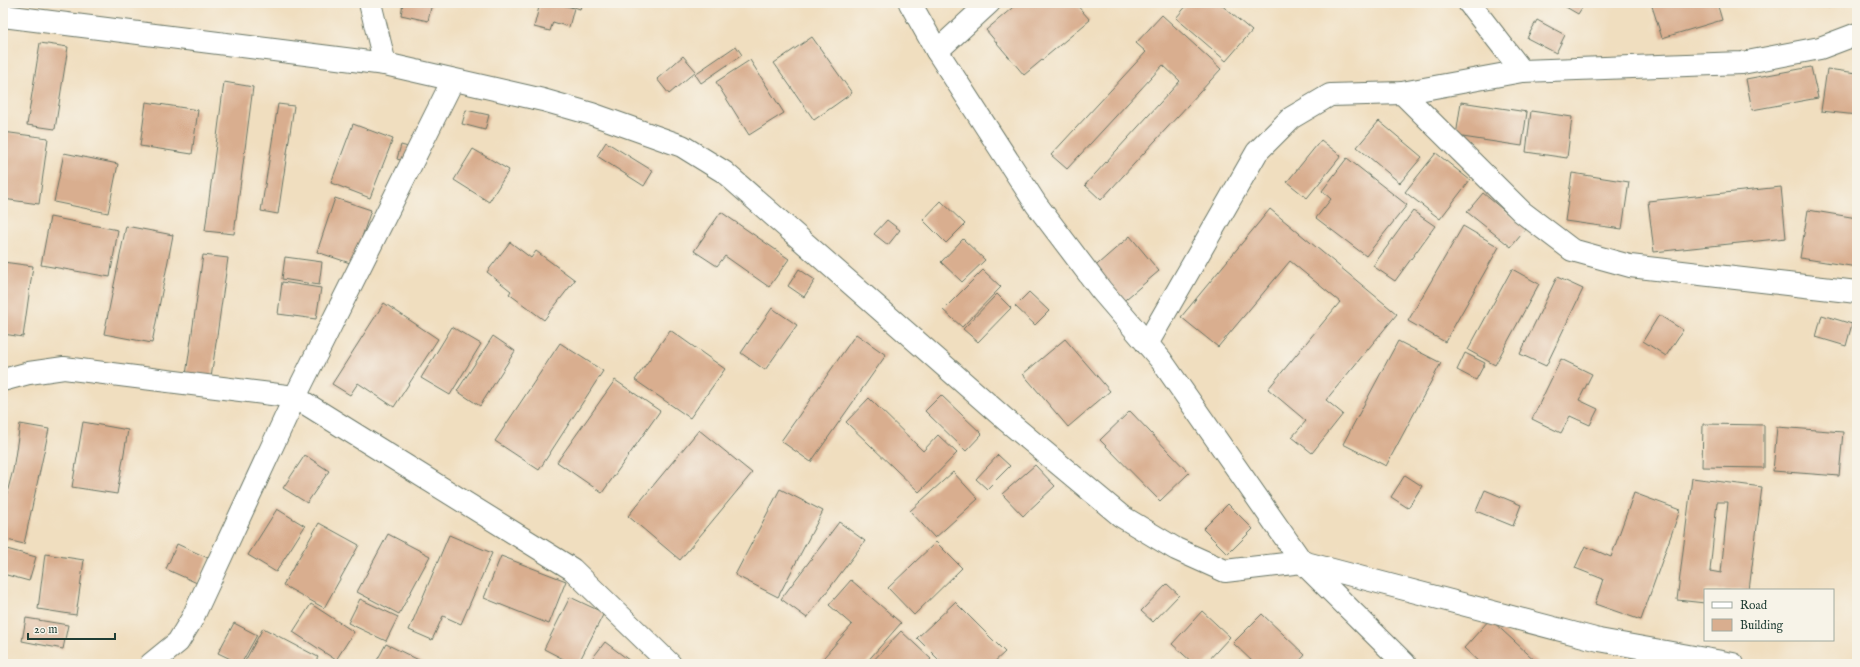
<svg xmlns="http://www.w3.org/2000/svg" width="1860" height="667" viewBox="0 0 1860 667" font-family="'IM FELL English',serif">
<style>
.building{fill:#d9ae8f;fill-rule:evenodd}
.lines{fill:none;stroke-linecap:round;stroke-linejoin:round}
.minor-casing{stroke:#687565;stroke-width:24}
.minor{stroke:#fff;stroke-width:22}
</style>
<rect width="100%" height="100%" fill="#f7f3e8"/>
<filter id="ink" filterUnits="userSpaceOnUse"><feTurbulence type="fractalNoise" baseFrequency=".025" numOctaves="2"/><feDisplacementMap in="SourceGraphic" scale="8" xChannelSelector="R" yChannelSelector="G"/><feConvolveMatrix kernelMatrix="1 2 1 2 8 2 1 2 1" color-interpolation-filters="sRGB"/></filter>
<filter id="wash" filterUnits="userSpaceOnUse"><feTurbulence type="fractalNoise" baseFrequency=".012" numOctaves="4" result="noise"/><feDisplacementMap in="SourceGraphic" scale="16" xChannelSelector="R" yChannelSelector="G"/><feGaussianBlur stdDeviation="0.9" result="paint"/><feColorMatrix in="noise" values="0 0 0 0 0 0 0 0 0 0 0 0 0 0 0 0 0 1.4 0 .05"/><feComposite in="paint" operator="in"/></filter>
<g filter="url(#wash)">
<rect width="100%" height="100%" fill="#f0debf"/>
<g id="blocks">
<g class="building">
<polygon points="403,3 432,3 428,21 401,15"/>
<polygon points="540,3 554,3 574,8 569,27 553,22 550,31 534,27"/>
<polygon points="562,3 582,3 580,9"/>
<polygon points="1018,3 1075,3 1090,20 1024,75 986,30"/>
<polygon points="1189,3 1219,3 1252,31 1226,61 1176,18"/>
<polygon points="1559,3 1585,3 1578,14"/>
<polygon points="1651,3 1717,3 1722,20 1662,38"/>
<polygon points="1821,3 1832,3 1829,8"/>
<polygon points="1162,15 1221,69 1101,200 1085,185 1180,81 1163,65 1067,169 1051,155 1146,52 1136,43"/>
<polygon points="1537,20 1565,35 1556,53 1527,38"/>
<polygon points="812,37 852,93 814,120 774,63"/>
<polygon points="40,43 68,47 55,129 27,125"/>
<polygon points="736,46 742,55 701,83 695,74"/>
<polygon points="683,56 696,71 669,94 657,79"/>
<polygon points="750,60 784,113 749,135 716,82"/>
<polygon points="1811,67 1818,98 1752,110 1746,79"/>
<polygon points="1827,69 1857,73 1857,115 1821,111"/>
<polygon points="224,82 253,87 234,234 205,231"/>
<polygon points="146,102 198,110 192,154 140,146"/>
<polygon points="1461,102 1527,112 1522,146 1456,136"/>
<polygon points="278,104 294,106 278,214 261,211"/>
<polygon points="466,110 489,115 485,130 462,124"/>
<polygon points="1531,111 1572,117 1567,158 1526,152"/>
<polygon points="1379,121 1422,157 1400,183 1357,147"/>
<polygon points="353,124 393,139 370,198 331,183"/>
<polygon points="3,132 48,138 39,204 3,199"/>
<polygon points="1321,140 1341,156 1307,198 1287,182"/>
<polygon points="606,142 653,171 644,186 597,156"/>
<polygon points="401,145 412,148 407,162 397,159"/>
<polygon points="473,149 509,170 489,202 454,180"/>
<polygon points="64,153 118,164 108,213 54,202"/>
<polygon points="1436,153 1470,180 1440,219 1405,192"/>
<polygon points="1347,158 1407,205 1366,256 1316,218 1331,199 1322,191"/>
<polygon points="1572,173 1629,182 1622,229 1565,221"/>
<polygon points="1781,187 1786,238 1654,252 1648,201"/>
<polygon points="1483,193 1526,229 1511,247 1467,212"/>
<polygon points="335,198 371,210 353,264 317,252"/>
<polygon points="941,201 965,224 946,243 923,220"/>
<polygon points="1270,209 1397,314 1326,400 1343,414 1312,453 1292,437 1306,421 1268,389 1340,302 1290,261 1218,347 1181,317"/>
<polygon points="1808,210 1857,218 1857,267 1800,258"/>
<polygon points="1413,211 1435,226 1395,281 1373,266"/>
<polygon points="721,212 789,259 769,287 725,256 717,266 694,251"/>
<polygon points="50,217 118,230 110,277 41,265"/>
<polygon points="887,220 900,230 888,245 874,234"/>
<polygon points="126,226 173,235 152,343 104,334"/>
<polygon points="1463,226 1499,247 1445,342 1408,321"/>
<polygon points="1130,236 1159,271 1120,304 1091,270"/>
<polygon points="963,239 985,260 962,282 941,262"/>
<polygon points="510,242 531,258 536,251 575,280 544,320 509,294 511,291 487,272"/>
<polygon points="203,255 228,258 211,378 186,375"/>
<polygon points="285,257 322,262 319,285 282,279"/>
<polygon points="3,262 33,266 23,337 3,334"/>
<polygon points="799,269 815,280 804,297 788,286"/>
<polygon points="1512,269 1539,284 1495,365 1468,350"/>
<polygon points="983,270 1001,287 962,327 943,310"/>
<polygon points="1557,277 1583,289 1546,366 1520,354"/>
<polygon points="282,282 321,288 316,319 278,314"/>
<polygon points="1029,292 1049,311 1035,325 1015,306"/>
<polygon points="997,294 1011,308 978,342 963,329"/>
<polygon points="384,303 438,339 394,407 358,383 350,395 332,384"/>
<polygon points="772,308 797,325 765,370 741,353"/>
<polygon points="1659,315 1683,330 1666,356 1643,341"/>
<polygon points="1822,315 1852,324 1846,346 1816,337"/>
<polygon points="452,327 481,344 450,395 421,378"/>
<polygon points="670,330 725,369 690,418 635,380"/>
<polygon points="856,334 886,355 811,462 781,441"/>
<polygon points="493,336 515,351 480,406 457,391"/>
<polygon points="1065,339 1110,391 1068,427 1023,374"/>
<polygon points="1398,341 1441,363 1386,466 1343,444"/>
<polygon points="560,343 603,371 539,470 495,441"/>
<polygon points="1465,353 1485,363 1476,380 1457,370"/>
<polygon points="1561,359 1592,374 1579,400 1598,409 1590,425 1570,416 1561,433 1532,419"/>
<polygon points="615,380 660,411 602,493 557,462"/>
<polygon points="941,395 982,434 966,451 925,411"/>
<polygon points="869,398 923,451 938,435 957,453 919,492 846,422"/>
<polygon points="1130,411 1189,473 1160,501 1100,440"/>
<polygon points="83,422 128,430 117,494 72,487"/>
<polygon points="20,424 49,429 24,544 3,539 3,508 13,470"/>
<polygon points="1703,424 1764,425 1764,468 1702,467"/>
<polygon points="1777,427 1843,432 1839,476 1773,471"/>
<polygon points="699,430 752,473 680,560 628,516"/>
<polygon points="305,455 329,471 307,503 283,488"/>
<polygon points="998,455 1010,466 987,489 976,479"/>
<polygon points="1035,465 1055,486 1023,516 1002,494"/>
<polygon points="953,472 978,499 935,538 910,511"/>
<polygon points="1405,475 1422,486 1408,508 1391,497"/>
<path d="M1692 478 1762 487 1749 590H1705V603L1677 600ZM1717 502H1728L1721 573 1710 571Z"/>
<polygon points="780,489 823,511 778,597 735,575"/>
<polygon points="1485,490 1521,505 1513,526 1476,511"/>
<polygon points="1634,493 1680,510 1641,620 1595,604 1603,579 1575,568 1585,546 1611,557"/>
<polygon points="1228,504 1253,529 1228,554 1203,529"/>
<polygon points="277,509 305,526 276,572 248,555"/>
<polygon points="839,522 865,541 807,618 781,599"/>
<polygon points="319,523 359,545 324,608 283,585"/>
<polygon points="388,534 430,556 399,614 357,592"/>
<polygon points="449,535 492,553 461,624 443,616 432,640 409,630"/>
<polygon points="936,542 962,568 914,615 888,588"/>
<polygon points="177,544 208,558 197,583 166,569"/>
<polygon points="3,548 36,557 29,581 3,574"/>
<polygon points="45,554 84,560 76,615 38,609"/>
<polygon points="501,556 566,581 549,624 484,598"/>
<polygon points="851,580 901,623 865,664 818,664 852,625 829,605"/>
<polygon points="1167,584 1179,595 1153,622 1141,611"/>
<polygon points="570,597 604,613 578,664 573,664 544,649"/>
<polygon points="360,599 398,617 386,641 348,623"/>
<polygon points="955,602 1005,652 992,664 943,664 917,638"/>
<polygon points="311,604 354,632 336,660 293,632"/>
<polygon points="1202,611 1230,637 1205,664 1194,664 1172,644"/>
<polygon points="1262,614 1305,655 1297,664 1255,664 1233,643"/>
<polygon points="26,618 68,625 63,649 22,641"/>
<polygon points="1490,619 1539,664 1481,664 1464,648"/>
<polygon points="234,623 257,635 241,664 218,653"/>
<polygon points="263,628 318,657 314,664 251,664 245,661"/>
<polygon points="901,631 931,659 926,664 870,664"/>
<polygon points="605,642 634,664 588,664"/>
<polygon points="386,644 427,664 375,664"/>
<polygon points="1642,657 1654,664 1638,664"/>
</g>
</g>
</g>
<g filter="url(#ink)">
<use href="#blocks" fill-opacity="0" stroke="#687565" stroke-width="1"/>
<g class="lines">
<defs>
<g id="minor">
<polyline points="370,3 385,64"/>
<polyline points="910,3 937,51 1036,204 1101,290 1161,360 1302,562 1405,664"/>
<polyline points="1469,3 1522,71"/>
<polyline points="3,16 385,64 543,100 592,114 682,146 724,172 1006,420 1121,516 1176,549 1225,571 1302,562 1599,640 1733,664"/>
<polyline points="937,51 989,3"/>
<polyline points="1402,93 1522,212 1572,250 1630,266 1857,292"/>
<polyline points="1147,344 1257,152 1291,118 1330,95 1402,93 1522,71 1742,63 1820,48 1857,34"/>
<polyline points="3,380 29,373 64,368 295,397 572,569 670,664"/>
<polyline points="151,664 178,642 192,619 295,397 453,80"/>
</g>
</defs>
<use href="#minor" class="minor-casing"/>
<use href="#minor" class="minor"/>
</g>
</g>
<rect width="1860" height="667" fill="none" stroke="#f7f3e8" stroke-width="16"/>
<rect x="1704" y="589" width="130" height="52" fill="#f7f3e8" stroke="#a1aaa0"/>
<rect x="1712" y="602" width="20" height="6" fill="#ffffff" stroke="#a1aaa0"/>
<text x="1740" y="609" font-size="12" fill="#1f3d34">Road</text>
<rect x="1712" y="619" width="20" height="12" fill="#d9ae8f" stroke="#a1aaa0"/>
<text x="1740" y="629" font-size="12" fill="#1f3d34">Building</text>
<path d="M28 633v6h87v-6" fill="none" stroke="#1f3d34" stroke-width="2"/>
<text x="34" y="633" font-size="12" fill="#1f3d34" stroke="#f7f3e8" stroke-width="3" paint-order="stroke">20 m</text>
</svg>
